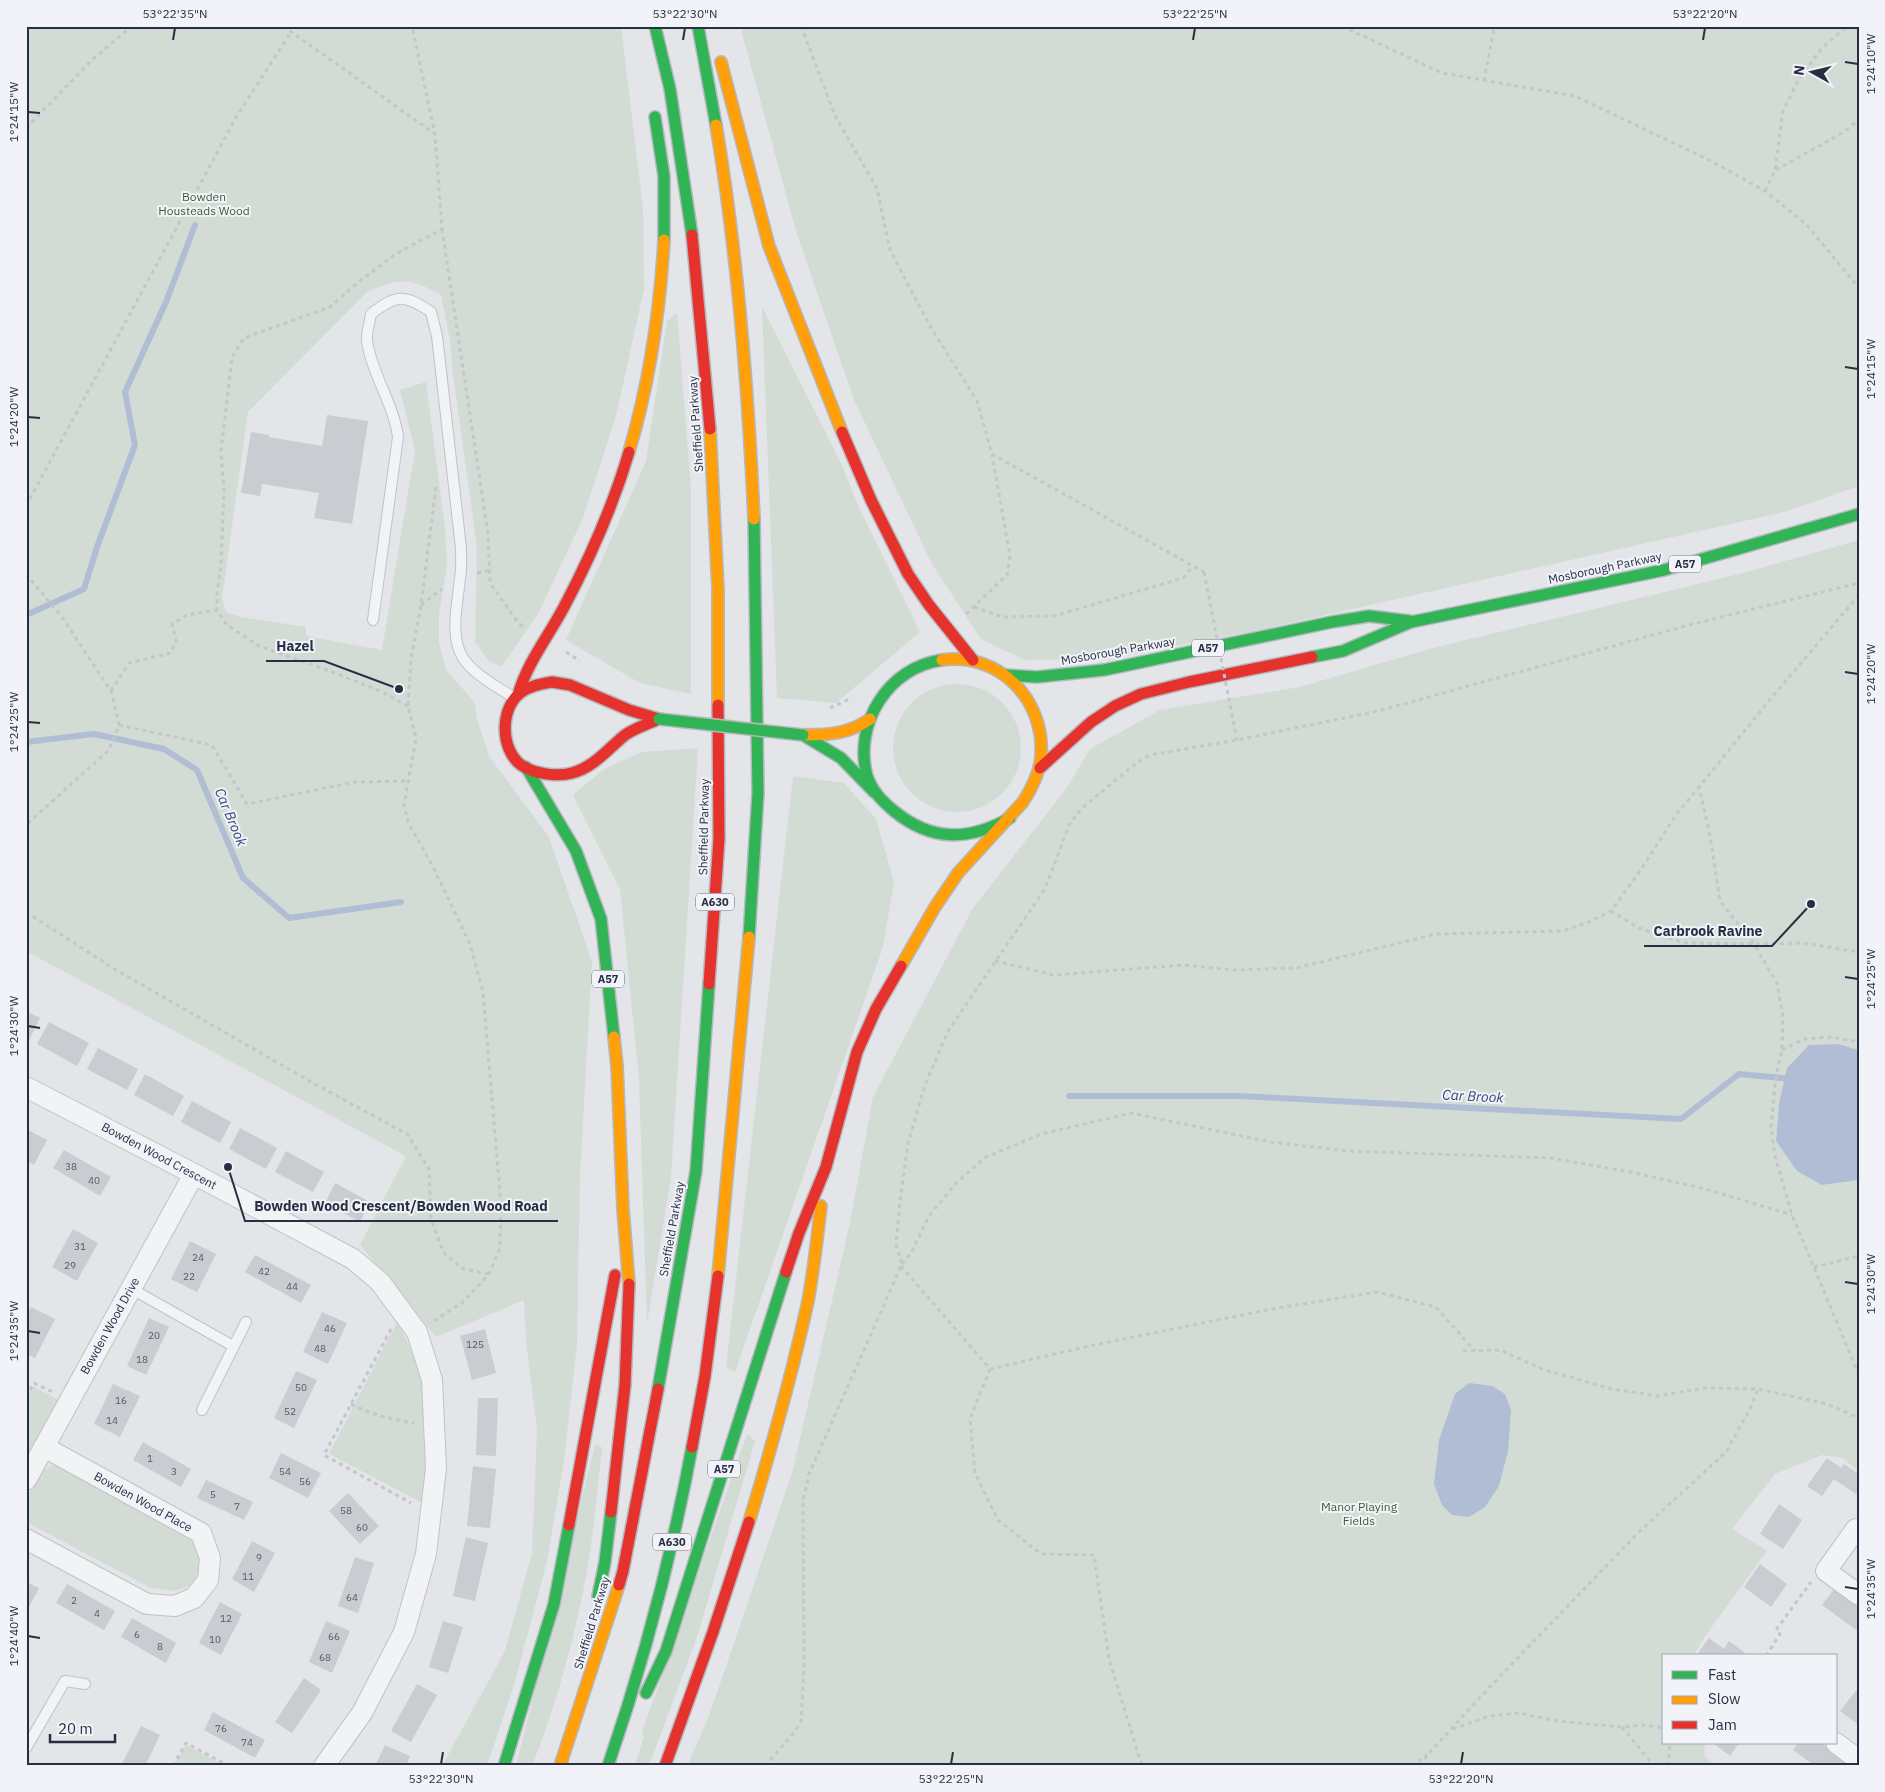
<svg xmlns="http://www.w3.org/2000/svg" width="1885" height="1792" viewBox="0 0 1885 1792" font-family="'IBM Plex Sans',sans-serif">
<style>
.green{fill:#d2dcd4}
.water{fill:#b0bdd5}
.lines{fill:none;stroke-linecap:round;stroke-linejoin:round}
.stream{stroke:#b0bdd5;stroke-width:6}
.building{fill:#caccd1}
.lane-casing{stroke:#c0c2c7;stroke-width:12}
.street-casing{stroke:#c0c2c7;stroke-width:22}
.fast-casing{stroke:#b5b8be;stroke-width:14}
.slow-casing{stroke:#b5b8be;stroke-width:14}
.jam-casing{stroke:#b5b8be;stroke-width:14}
.path{stroke:#c4c6cb;stroke-width:3;stroke-dasharray:4 4;stroke-linecap:butt}
.lane{stroke:#f2f3f5;stroke-width:10}
.street{stroke:#f2f3f5;stroke-width:20}
.fast{stroke:#30b455;stroke-width:11}
.slow{stroke:#ff9f0a;stroke-width:11}
.jam{stroke:#e5322d;stroke-width:11}
.fast-bridge-casing{stroke:#b5b8be;stroke-width:14;stroke-linecap:butt}
.path-bridge{stroke:#c4c6cb;stroke-width:3;stroke-dasharray:4 4;stroke-linecap:butt}
.fast-bridge{stroke:#30b455;stroke-width:11}
.ticks{fill:none;stroke:#282f43;stroke-width:2}
.labels{text-anchor:middle;stroke-width:4;stroke-linejoin:round;paint-order:stroke}
.number-label{font-size:10px;fill:#525868}
.shield{fill:#f1f3f8;stroke:#646a79;stroke-width:1}
.shield-label{font-size:11px;font-weight:bold;fill:#282f43}
.park-label{font-size:12px;fill:#376035;stroke:#f1f3f8}
.street-label{font-size:12px;fill:#282f43;stroke:#f1f3f8}
.water-label{font-size:14px;font-style:italic;fill:#30487a;stroke:#f1f3f8}
.leader{fill:none;stroke:#282f43;stroke-width:2}
.callout-dot{fill:#282f43;stroke:#f1f3f8;stroke-width:2}
.callout-label{font-size:14px;text-anchor:middle;font-weight:bold;fill:#282f43;stroke:#f1f3f8;stroke-width:4;stroke-linejoin:round;paint-order:stroke}
.neatline{fill:none;stroke:#282f43;stroke-width:2}
.ticks-label{font-size:12px;text-anchor:middle;fill:#282f43}
</style>
<rect width="100%" height="100%" fill="#e3e5e9"/>
<g class="green">
<path d="M26 26H621L643 208 644 289 616 416 583 518 538 614 501 667 489 661 475 642 477 547 453 375 450 340 441 295C411 278 400 277 367 292L248 412 222 598 226 612 240 617 306 627V636L382 650 415 451 400 390 426 382 445 528 447 566 439 614V643L446 670 475 703 477 719 489 756 549 837 592 962 580 1175 577 1344 564 1461 547 1561 514 1685 487 1766H442L505 1651 532 1553 537 1430 526 1342 524 1300 436 1337 360 1245 406 1156 26 951Z"/>
<polygon points="740,26 1859,26 1859,486 1784,512 1254,631 1110,659 1025,660 981,639 932,564 854,400 796,231"/>
<polygon points="762,307 840,461 861,512 920,632 836,703 777,698"/>
<polygon points="677,313 691,488 691,694 640,683 566,640 646,461 667,321"/>
<polygon points="1859,540 1859,1050 1838,1044 1809,1045 1787,1068 1779,1103 1776,1141 1822,1185 1859,1180 1859,1472 1843,1458 1822,1455 1775,1474 1732,1529 1767,1551 1703,1639 1693,1656 1664,1656 1664,1743 1704,1743 1705,1757 1717,1766 687,1766 708,1719 792,1473 850,1223 873,1097 973,908 1066,789 1090,749 1160,710 1300,687 1429,649 1743,573"/>
<circle cx="957" cy="748" r="64"/>
<polygon points="698,748 671,1177 647,1324 639,1079 620,889 573,795 604,769 642,752"/>
<polygon points="793,776 844,783 876,819 894,882 883,947 735,1372 726,1367"/>
<polygon points="397,1322 425,1375 429,1439 424,1504 329,1454"/>
<polygon points="33,1386 62,1402 26,1469 26,1399"/>
<polygon points="747,1434 755,1441 698,1634 649,1766 635,1766 644,1736 642,1732"/>
<path d="M595 1445H600L602 1449C597 1490 594 1531 587 1571 575 1637 557 1703 532 1766H516Z"/>
<polygon points="54,1465 66,1469 192,1538 202,1564 192,1585 175,1591 151,1588 26,1522 26,1500 40,1472"/>
<polygon points="186,1745 225,1766 174,1766"/>
</g>
<g class="water">
<polygon points="1838,1044 1859,1050 1859,1180 1822,1185 1797,1171 1776,1141 1779,1103 1787,1068 1809,1045"/>
<polygon points="1469,1383 1492,1386 1505,1394 1511,1411 1508,1451 1499,1486 1485,1507 1469,1517 1452,1515 1442,1505 1434,1484 1439,1440 1455,1394"/>
</g>
<g class="lines">
<g class="stream">
<polyline points="26,615 84,589 97,547 135,445 125,392 166,302 195,225"/>
<polyline points="26,742 94,734 164,749 197,770 243,878 289,918 401,902"/>
<polyline points="1069,1096 1240,1096 1681,1119 1739,1074 1792,1079"/>
</g>
</g>
<g class="building">
<polygon points="327,415 368,421 352,524 314,518 319,493 262,484 260,496 241,493 251,432 269,435 269,437 322,446"/>
<polygon points="26,1011 40,1018 29,1040 26,1039"/>
<polygon points="49,1022 89,1043 77,1066 37,1044"/>
<polygon points="98,1048 138,1069 127,1090 87,1069"/>
<polygon points="145,1074 184,1096 173,1116 134,1095"/>
<polygon points="192,1101 231,1122 220,1143 181,1122"/>
<polygon points="240,1128 277,1148 266,1169 229,1149"/>
<polygon points="26,1129 47,1140 34,1165 26,1161"/>
<polygon points="64,1150 111,1177 100,1196 53,1168"/>
<polygon points="286,1151 324,1172 313,1192 275,1172"/>
<polygon points="335,1183 370,1202 360,1222 325,1203"/>
<polygon points="73,1229 98,1243 77,1281 52,1267"/>
<polygon points="190,1241 216,1254 197,1292 171,1279"/>
<polygon points="255,1255 311,1285 301,1303 245,1272"/>
<polygon points="31,1307 55,1319 35,1358 26,1354 26,1316"/>
<polygon points="322,1312 347,1323 328,1364 303,1352"/>
<polygon points="149,1318 169,1327 146,1375 127,1366"/>
<polygon points="485,1329 496,1373 472,1380 460,1336"/>
<polygon points="296,1371 317,1380 294,1428 274,1418"/>
<polygon points="113,1384 140,1396 120,1437 94,1424"/>
<polygon points="478,1398 498,1398 496,1456 476,1455"/>
<polygon points="143,1442 191,1469 181,1487 133,1460"/>
<polygon points="281,1453 321,1473 308,1498 269,1478"/>
<polygon points="1827,1458 1841,1468 1844,1464 1859,1474 1859,1489 1856,1494 1834,1479 1822,1496 1807,1486"/>
<polygon points="473,1466 496,1469 490,1528 467,1526"/>
<polygon points="206,1480 253,1502 244,1520 197,1498"/>
<polygon points="348,1493 379,1526 360,1544 329,1511"/>
<polygon points="1779,1504 1802,1520 1783,1549 1760,1534"/>
<polygon points="466,1537 488,1543 475,1601 453,1596"/>
<polygon points="252,1541 275,1553 254,1592 232,1579"/>
<polygon points="355,1557 374,1563 358,1613 338,1606"/>
<polygon points="1760,1564 1787,1584 1771,1607 1744,1587"/>
<polygon points="26,1582 39,1588 26,1613"/>
<polygon points="67,1584 115,1611 104,1630 56,1603"/>
<polygon points="1835,1588 1859,1606 1859,1632 1822,1605"/>
<polygon points="220,1602 242,1614 221,1655 199,1643"/>
<polygon points="132,1618 176,1643 166,1663 121,1637"/>
<polygon points="326,1621 350,1631 332,1673 309,1662"/>
<polygon points="443,1621 463,1627 448,1673 429,1667"/>
<polygon points="1709,1638 1724,1649 1729,1641 1749,1656 1696,1656"/>
<polygon points="304,1678 321,1690 292,1733 275,1722"/>
<polygon points="417,1684 437,1695 411,1742 391,1731"/>
<polygon points="1859,1687 1859,1725 1840,1711"/>
<polygon points="213,1712 265,1740 255,1758 204,1730"/>
<polygon points="141,1726 160,1735 145,1766 121,1766"/>
<polygon points="1713,1743 1739,1743 1730,1756"/>
<polygon points="1798,1743 1821,1743 1851,1766 1815,1766 1793,1750"/>
<polygon points="385,1745 410,1756 406,1766 375,1766"/>
</g>
<g class="lines">
<defs>
<g id="lane">
<path d="M373 620 398 437C394 404 372 375 367 341 366 333 370 322 371 314 397 294 404 294 431 312L437 336 461 548C461 558 462 568 460 578 458 602 449 636 463 658 474 675 498 687 514 698"/>
<polyline points="130,1288 233,1346"/>
<polyline points="202,1410 246,1322"/>
<polyline points="26,1748 65,1681 85,1684"/>
</g>
<g id="street">
<polyline points="26,1087 194,1174 353,1259 380,1282 417,1332 432,1380 436,1468 426,1554 404,1632 362,1713 324,1766"/>
<polyline points="26,1480 194,1174"/>
<polyline points="1856,1529 1826,1571 1859,1595"/>
<polyline points="26,1539 147,1604 175,1606 194,1598 208,1580 210,1558 201,1533 44,1447"/>
<polyline points="1836,1743 1859,1760"/>
</g>
<g id="fast">
<polyline points="655,26 670,89 692,235"/>
<polyline points="698,26 716,125"/>
<polyline points="655,117 664,176 664,240"/>
<polyline points="1312,657 1343,651 1411,622 1664,570 1859,514"/>
<path d="M942 660C889 667 853 723 867 776 872 791 882 801 894 811 932 842 969 841 1010 818"/>
<polyline points="1005,675 1037,677 1104,670 1332,622 1369,616 1410,621"/>
<polyline points="803,735 841,758 874,792"/>
<polyline points="526,767 576,851 601,919 614,1037"/>
<polyline points="749,937 758,793 754,519"/>
<polyline points="658,1389 696,1171 709,984"/>
<polyline points="598,1596 605,1562 611,1512"/>
<polyline points="646,1693 666,1651 786,1272"/>
<polyline points="504,1766 554,1604 569,1525"/>
<path d="M608 1766C644 1661 672 1555 692 1447"/>
</g>
<g id="slow">
<polyline points="721,62 769,246 842,432"/>
<path d="M716 125C738 255 748 387 754 519"/>
<polyline points="710,429 718,590 718,705"/>
<path d="M629 452C649 384 660 311 664 240"/>
<path d="M803 735C828 735 849 734 870 719"/>
<path d="M901 966 935 907 958 873 1023 802C1032 788 1040 773 1041 756 1045 699 999 652 942 660"/>
<polyline points="614,1037 617,1066 623,1209 629,1284"/>
<polyline points="718,1276 749,937"/>
<path d="M749 1522C771 1449 792 1375 808 1301 814 1269 817 1238 821 1206"/>
<polyline points="560,1766 619,1585"/>
</g>
<g id="jam">
<polyline points="692,235 710,429"/>
<polyline points="842,432 871,500 908,574 929,605 973,660"/>
<path d="M552 682 570 685 629 710 659 719C648 724 635 728 625 735 608 749 594 767 572 773 557 777 534 774 521 765 500 749 500 709 520 693 529 686 541 684 552 682Z"/>
<path d="M518 695C527 663 548 637 564 607 590 558 613 506 629 452"/>
<polyline points="1040,768 1091,722 1115,706 1141,694 1189,682 1312,657"/>
<polyline points="709,984 719,839 718,705"/>
<polyline points="786,1272 799,1233 826,1167 857,1052 876,1009 901,966"/>
<polyline points="692,1447 705,1376 718,1276"/>
<polyline points="611,1512 625,1385 629,1284"/>
<polyline points="569,1525 615,1275"/>
<polyline points="619,1585 623,1571 658,1389"/>
<polyline points="665,1766 713,1632 749,1522"/>
</g>
</defs>
<use href="#lane" class="lane-casing"/>
<use href="#street" class="street-casing"/>
<use href="#fast" class="fast-casing"/>
<use href="#slow" class="slow-casing"/>
<use href="#jam" class="jam-casing"/>
<g class="path">
<polyline points="283,26 435,134"/>
<polyline points="801,26 836,118 877,188 890,250 930,326 977,401 992,454 1204,572"/>
<polyline points="1342,26 1442,73 1575,96 1709,160 1765,191 1806,224 1859,288"/>
<polyline points="1484,81 1494,28 1499,26"/>
<polyline points="26,128 93,59 132,26"/>
<polyline points="1776,170 1842,133 1859,120"/>
<polyline points="1765,191 1775,170 1783,111 1800,77 1822,48 1847,26"/>
<polyline points="442,229 488,534 490,583 519,624 525,627"/>
<polyline points="26,506 237,116 289,35"/>
<polyline points="477,573 490,570"/>
<polyline points="26,574 62,617 111,691 119,725 109,750 26,825"/>
<polyline points="1859,595 1772,697 1699,787 1710,835 1720,901 1754,944 1777,983 1783,1016 1782,1050 1776,1075 1771,1127 1775,1156 1792,1215 1859,1375"/>
<polyline points="421,605 442,589"/>
<polyline points="974,607 1003,617 1054,616 1183,578 1193,566"/>
<polyline points="966,614 1007,575 1010,556 992,455"/>
<polyline points="566,652 580,661"/>
<polyline points="111,691 129,663 171,653 176,641 172,624 187,615 217,610"/>
<polyline points="408,706 380,691 327,670 259,646 227,625 217,610 217,594 221,565 224,489 221,451 232,357 244,338 330,307 357,283 394,255 442,229 435,135 412,26"/>
<polyline points="830,708 852,698"/>
<polyline points="119,725 212,745 247,804 354,782 407,781"/>
<polyline points="1611,911 1639,928 1684,943 1754,944 1803,943 1859,952"/>
<polyline points="26,912 116,970 313,1083 407,1134 429,1169 431,1220 444,1253 461,1268 488,1274"/>
<polyline points="995,961 1054,975 1183,965 1233,970 1296,968 1436,934 1563,931 1589,922 1611,911 1642,868 1675,816 1699,787"/>
<polyline points="1782,1050 1804,1039 1831,1037 1859,1042"/>
<polyline points="902,1264 911,1253 929,1216 958,1181 986,1157 1041,1134 1131,1113 1271,1142 1347,1151 1551,1158 1635,1173 1706,1189 1792,1215"/>
<polyline points="901,1266 990,1369 1089,1346 1277,1308 1377,1292 1436,1307 1475,1351"/>
<polyline points="1814,1267 1859,1256"/>
<polyline points="434,1321 463,1302 489,1274 500,1248 501,1205 483,992 470,944 431,863 408,822 404,805 416,738 408,706 411,659 421,605 436,487"/>
<polyline points="391,1329 324,1455 411,1503"/>
<polyline points="1463,1351 1500,1350 1542,1369 1612,1389 1658,1396 1705,1388 1758,1389 1827,1404 1859,1418"/>
<polyline points="990,1369 970,1419 975,1473 998,1520 1041,1554 1094,1555 1109,1659 1142,1766"/>
<polyline points="26,1397 34,1383 53,1392"/>
<path d="M351 1404C372 1415 391 1419 414 1423"/>
<polyline points="1766,1656 1780,1634 1776,1630 1811,1582"/>
<polyline points="1622,1727 1654,1766"/>
<polyline points="1453,1729 1489,1716 1519,1713 1557,1721 1622,1727 1644,1725 1664,1728"/>
<polyline points="173,1766 186,1743 229,1766"/>
<polyline points="765,1766 794,1733 801,1721 804,1668 803,1501 809,1474 902,1264 896,1244 900,1202 908,1143 925,1085 948,1031 1045,889 1069,825 1081,809 1135,764 1150,755 1237,740 1378,711 1689,625 1859,583"/>
<polyline points="1412,1766 1427,1755"/>
<polyline points="1420,1766 1429,1753 1486,1691 1639,1532 1726,1452 1750,1409 1758,1389"/>
<polyline points="1668,1766 1670,1743"/>
</g>
<use href="#lane" class="lane"/>
<use href="#street" class="street"/>
<use href="#fast" class="fast"/>
<use href="#slow" class="slow"/>
<use href="#jam" class="jam"/>
<defs>
<polyline id="fast-bridge" points="659,719 803,735"/>
</defs>
<use href="#fast-bridge" class="fast-bridge-casing"/>
<polyline class="path-bridge" points="1204,572 1237,740"/>
<use href="#fast-bridge" class="fast-bridge"/>
</g>
<path class="ticks" d="M173 40 175 28M683 40 685 28M1193 40 1195 28M1703 40 1705 28M1845 62 1858 64M28 112 40 113M1845 367 1858 369M28 417 40 418M1845 672 1858 674M28 722 40 723M1845 977 1858 979M28 1026 40 1028M1845 1282 1858 1284M28 1331 40 1333M1845 1587 1858 1589M28 1636 40 1638M441 1764 443 1752M951 1764 953 1752M1461 1764 1463 1752"/>
<g class="labels">
<g class="number-label">
<text x="71" y="1170">38</text>
<text x="94" y="1184">40</text>
<text x="80" y="1250">31</text>
<text x="198" y="1261">24</text>
<text x="70" y="1269">29</text>
<text x="264" y="1275">42</text>
<text x="189" y="1280">22</text>
<text x="292" y="1290">44</text>
<text x="330" y="1332">46</text>
<text x="154" y="1339">20</text>
<text x="475" y="1348">125</text>
<text x="320" y="1352">48</text>
<text x="142" y="1363">18</text>
<text x="301" y="1391">50</text>
<text x="121" y="1404">16</text>
<text x="290" y="1415">52</text>
<text x="112" y="1424">14</text>
<text x="150" y="1462">1</text>
<text x="174" y="1475">3</text>
<text x="285" y="1475">54</text>
<text x="305" y="1485">56</text>
<text x="213" y="1498">5</text>
<text x="237" y="1510">7</text>
<text x="346" y="1514">58</text>
<text x="362" y="1531">60</text>
<text x="259" y="1561">9</text>
<text x="248" y="1580">11</text>
<text x="352" y="1601">64</text>
<text x="74" y="1604">2</text>
<text x="97" y="1617">4</text>
<text x="226" y="1622">12</text>
<text x="137" y="1638">6</text>
<text x="334" y="1640">66</text>
<text x="215" y="1643">10</text>
<text x="160" y="1650">8</text>
<text x="325" y="1661">68</text>
<text x="221" y="1732">76</text>
<text x="247" y="1746">74</text>
</g>
<g class="shield">
<rect x="1669" y="555.5" width="32" height="17" rx="4"/>
<rect x="1192" y="639.5" width="32" height="17" rx="4"/>
<rect x="696" y="893.5" width="38" height="17" rx="4"/>
<rect x="592" y="970.5" width="32" height="17" rx="4"/>
<rect x="708" y="1460.5" width="32" height="17" rx="4"/>
<rect x="653" y="1533.5" width="38" height="17" rx="4"/>
</g>
<g class="shield-label">
<text x="1685" y="568">A57</text>
<text x="1208" y="652">A57</text>
<text x="715" y="906">A630</text>
<text x="608" y="983">A57</text>
<text x="724" y="1473">A57</text>
<text x="672" y="1546">A630</text>
</g>
<g class="park-label">
<text x="204" y="201">Bowden<tspan x="204" dy="14">Housteads Wood</tspan></text>
<text x="1359" y="1511">Manor Playing<tspan x="1359" dy="14">Fields</tspan></text>
</g>
<g class="street-label">
<text transform="translate(696 424) rotate(-94)" y="4">Sheffield Parkway</text>
<text transform="translate(1605 568) rotate(-12)" y="4">Mosborough Parkway</text>
<text transform="translate(1118 651) rotate(-10)" y="4">Mosborough Parkway</text>
<text transform="translate(704 827) rotate(-89)" y="4">Sheffield Parkway</text>
<text transform="translate(159 1156) rotate(28)" y="4">Bowden Wood Crescent</text>
<text transform="translate(672 1229) rotate(-80)" y="4">Sheffield Parkway</text>
<text transform="translate(110 1326) rotate(-61)" y="4">Bowden Wood Drive</text>
<text transform="translate(143 1502) rotate(29)" y="4">Bowden Wood Place</text>
<text transform="translate(592 1623) rotate(-73)" y="4">Sheffield Parkway</text>
</g>
<g class="water-label">
<text transform="translate(231 817) rotate(67)" y="5">Car Brook</text>
<text transform="translate(1473 1096) rotate(3)" y="5">Car Brook</text>
</g>
</g>
<path class="leader" d="M399 689L324 661H266M1811 904L1772 946H1644M228 1167L245 1221H558"/>
<g class="callout-dot">
<circle cx="399" cy="689" r="5"/>
<circle cx="1811" cy="904" r="5"/>
<circle cx="228" cy="1167" r="5"/>
</g>
<g class="callout-label">
<text x="295" y="651">Hazel</text>
<text x="1708" y="936">Carbrook Ravine</text>
<text x="401" y="1211">Bowden Wood Crescent/Bowden Wood Road</text>
</g>
<rect width="1885" height="1792" fill="none" stroke="#f1f3f8" stroke-width="55"/>
<rect x="1662" y="1654" width="175" height="90" fill="#f1f3f8" stroke="#a1a5b0"/>
<rect x="1672" y="1671" width="25" height="8" fill="#30b455" stroke="#a1a5b0"/>
<text x="1708" y="1680" font-size="15" fill="#282f43">Fast</text>
<rect x="1672" y="1696" width="25" height="8" fill="#ff9f0a" stroke="#a1a5b0"/>
<text x="1708" y="1704" font-size="15" fill="#282f43">Slow</text>
<rect x="1672" y="1721" width="25" height="8" fill="#e5322d" stroke="#a1a5b0"/>
<text x="1708" y="1730" font-size="15" fill="#282f43">Jam</text>
<g transform="translate(1812 72) rotate(278)" stroke="#f1f3f8" stroke-width="4" paint-order="stroke">
<path d="M0-4L9 19L0 12L-9 19Z" fill="#282f43"/>
<text y="-8" font-size="14" font-weight="bold" text-anchor="middle" fill="#282f43">N</text>
</g>
<path d="M50 1734v8h65v-8" fill="none" stroke="#282f43" stroke-width="2.5"/>
<text x="58" y="1734" font-size="15" fill="#282f43" stroke="#f1f3f8" stroke-width="4" paint-order="stroke">20 m</text>
<rect x="28" y="28" width="1830" height="1736" class="neatline"/>
<g class="ticks-label">
<text x="175" y="18">53°22'35"N</text>
<text x="685" y="18">53°22'30"N</text>
<text x="1195" y="18">53°22'25"N</text>
<text x="1705" y="18">53°22'20"N</text>
<text transform="translate(1871 64) rotate(-90)" y="4">1°24'10"W</text>
<text transform="translate(14 112) rotate(-90)" y="4">1°24'15"W</text>
<text transform="translate(1871 369) rotate(-90)" y="4">1°24'15"W</text>
<text transform="translate(14 417) rotate(-90)" y="4">1°24'20"W</text>
<text transform="translate(1871 674) rotate(-90)" y="4">1°24'20"W</text>
<text transform="translate(14 722) rotate(-90)" y="4">1°24'25"W</text>
<text transform="translate(1871 979) rotate(-90)" y="4">1°24'25"W</text>
<text transform="translate(14 1026) rotate(-90)" y="4">1°24'30"W</text>
<text transform="translate(1871 1284) rotate(-90)" y="4">1°24'30"W</text>
<text transform="translate(14 1331) rotate(-90)" y="4">1°24'35"W</text>
<text transform="translate(1871 1589) rotate(-90)" y="4">1°24'35"W</text>
<text transform="translate(14 1636) rotate(-90)" y="4">1°24'40"W</text>
<text x="441" y="1783">53°22'30"N</text>
<text x="951" y="1783">53°22'25"N</text>
<text x="1461" y="1783">53°22'20"N</text>
</g>
</svg>
